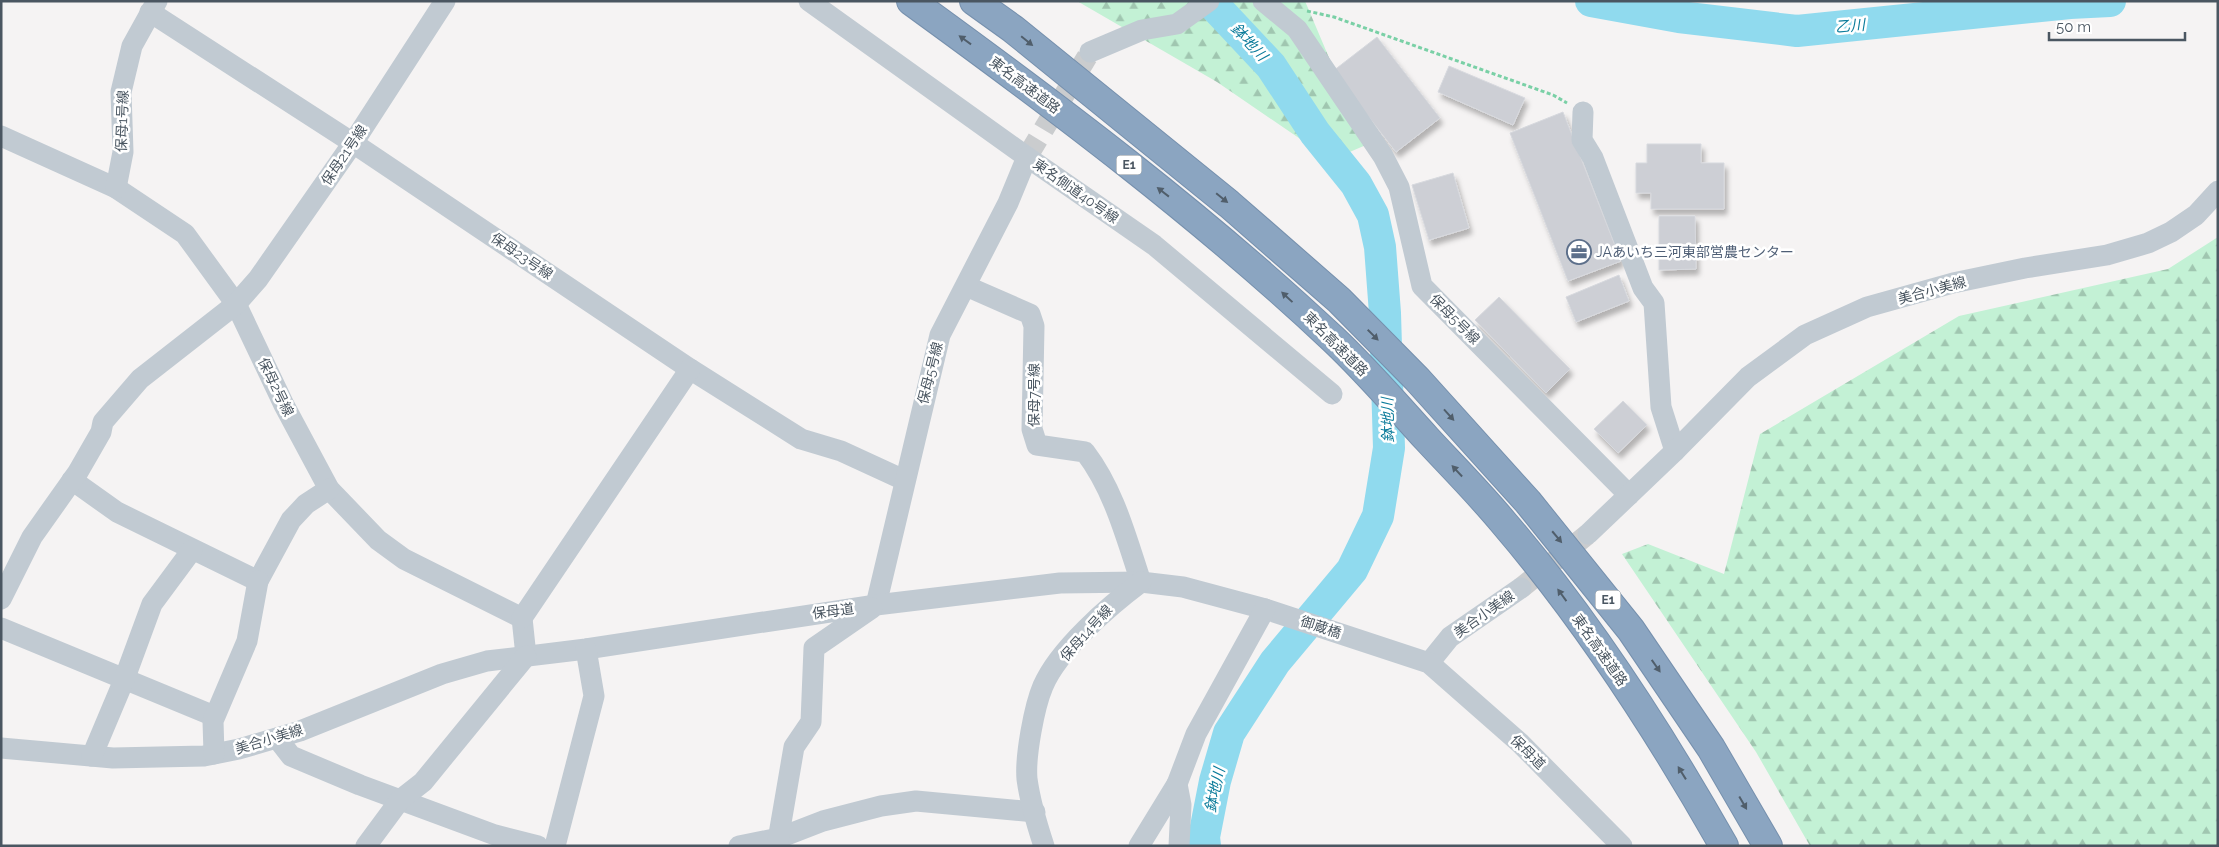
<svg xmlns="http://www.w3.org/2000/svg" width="2219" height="847" viewBox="0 0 2219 847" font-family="Raleway,'Noto Sans JP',sans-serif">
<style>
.forest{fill:url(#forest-firs)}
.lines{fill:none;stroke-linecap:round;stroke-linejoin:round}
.river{stroke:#90daee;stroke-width:32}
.building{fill:#cdcfd5;stroke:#d7d9de;filter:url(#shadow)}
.minor-tunnel{stroke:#caccce;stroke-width:21;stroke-dasharray:21 11;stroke-linecap:butt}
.highway-casing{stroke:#7690ad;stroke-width:30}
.path{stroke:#7ad0a6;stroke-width:3;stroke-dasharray:4 2.5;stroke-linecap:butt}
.minor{stroke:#c1cad2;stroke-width:21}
.highway{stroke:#8ba5c1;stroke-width:28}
.oneway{fill:#505e6b}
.labels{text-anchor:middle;stroke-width:5;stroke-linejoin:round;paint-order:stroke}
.shield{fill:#fff;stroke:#808990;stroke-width:1}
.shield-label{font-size:12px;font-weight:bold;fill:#4a5661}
.street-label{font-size:14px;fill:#4a5661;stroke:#fff}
.service-label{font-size:14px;fill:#4e5e75;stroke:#fff;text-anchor:start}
.water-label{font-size:15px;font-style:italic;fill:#0c7c9b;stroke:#fff}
</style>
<defs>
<pattern id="forest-firs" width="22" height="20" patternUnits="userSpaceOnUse" patternTransform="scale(1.25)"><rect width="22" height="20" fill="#c3f1d5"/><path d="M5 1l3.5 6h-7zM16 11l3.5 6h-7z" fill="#a0c6b0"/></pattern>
<filter id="shadow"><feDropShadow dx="3" dy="5.5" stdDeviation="2.5" flood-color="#0004"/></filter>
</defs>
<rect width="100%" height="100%" fill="#f5f3f3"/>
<g class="forest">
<polygon points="1077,1 1305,1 1366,145 1331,160 1217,82"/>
<polygon points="2218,237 2218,846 1810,846 1756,752 1622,554 1648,544 1724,574 1760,434 1959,316 2168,269"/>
</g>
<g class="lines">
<g class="river">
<polyline points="1591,1 1679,17 1797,31 2070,3 2110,1"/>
<polyline points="1205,846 1204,837 1215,781 1229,733 1275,662 1352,570 1378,516 1389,448 1385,313 1380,247 1373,215 1356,184 1315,133 1271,66 1210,1"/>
</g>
</g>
<g class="building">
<polygon points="1377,37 1440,118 1396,152 1333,71"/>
<polygon points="1449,66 1525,98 1513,125 1438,92"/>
<polygon points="1563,112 1621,261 1568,281 1510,133"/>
<polygon points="1647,144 1701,144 1701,163 1724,163 1724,209 1651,209 1651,193 1636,193 1636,163 1647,163"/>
<polygon points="1453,173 1469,228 1429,240 1412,185"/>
<polygon points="1659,216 1695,216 1696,269 1659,270"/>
<polygon points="1619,275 1629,301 1576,322 1566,297"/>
<polygon points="1499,297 1570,369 1546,393 1475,320"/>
<polygon points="1623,401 1647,425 1618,453 1594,429"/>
</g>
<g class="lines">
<g class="minor-tunnel">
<polyline points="1027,157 1090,52"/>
<polyline points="1521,588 1588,534"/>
</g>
<defs>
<g id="highway">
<path d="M911 1C1057 107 1202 216 1333 339 1366 370 1396 405 1427 439 1452 466 1479 493 1503 522 1588 621 1660 733 1724 846"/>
<polyline points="974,1 1013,29 1229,204 1339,300 1417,379 1528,502 1631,630 1711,748 1768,846"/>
</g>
</defs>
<use href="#highway" class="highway-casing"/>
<polyline class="path" points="1307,11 1334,17 1553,95 1567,103"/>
<g class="minor">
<polyline points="809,1 1027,157 1154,245 1332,394"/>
<polyline points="1263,1 1297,29 1383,156 1399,187 1422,286 1629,495"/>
<polyline points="150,12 353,143 690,369 801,439 841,451 904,480"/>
<polyline points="1090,52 1142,30 1177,24 1209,1"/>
<polyline points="1583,112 1582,140 1593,158 1643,288 1654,303 1661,407 1675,451"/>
<polyline points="1,136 116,188 185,234 236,304 284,405 329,489 378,540 404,559 522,618 526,656"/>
<polyline points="116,188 123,152 121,92 132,46 157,1"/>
<path d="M966 286 1030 314 1034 326 1032 429 1037 445 1085 452C1114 490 1126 537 1141 582"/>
<polyline points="72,480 117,512 258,581 291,520 306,504 329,489"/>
<polyline points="1588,534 1675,451 1748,377 1805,335 1867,307 1953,283 2025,268 2107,255 2148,243 2171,232 2196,215 2218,191"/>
<polyline points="1,599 32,537 78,472 101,432 103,422 140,379 236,304 258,279 353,143 445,1"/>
<polyline points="876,605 940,335 1008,203 1027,157"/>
<polyline points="522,618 690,369"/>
<polyline points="1,628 214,716"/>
<polyline points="1429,663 1450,637 1521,588"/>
<polyline points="277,738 291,756 360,785 495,835 538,846"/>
<polyline points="1,748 113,758 204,756 239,749 300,731 442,674 487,661 586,649 876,605 1060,583 1141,582 1183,587 1265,609 1429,663 1520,743 1622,846"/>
<polyline points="214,754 213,721 247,641 258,581"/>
<polyline points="92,756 124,680 152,604 192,550"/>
<polyline points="366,846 400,800 423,782 526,656"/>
<polyline points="555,846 594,696 586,649"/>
<polyline points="739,846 779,838 823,821 881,806 916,801 1035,812"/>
<polyline points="777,846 794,747 811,722 814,648 872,608"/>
<path d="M1044 846C1037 825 1030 801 1027 779 1025 757 1034 707 1043 686 1059 649 1109 606 1141 582"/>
<polyline points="1139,846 1177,784"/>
<polyline points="1179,846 1181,805 1177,784 1196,734 1265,609"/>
</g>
<use href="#highway" class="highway"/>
</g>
<defs><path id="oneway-solid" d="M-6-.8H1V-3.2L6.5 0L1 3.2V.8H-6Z" transform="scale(1.25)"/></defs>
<g class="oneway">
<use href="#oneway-solid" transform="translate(965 40) rotate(-144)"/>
<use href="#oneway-solid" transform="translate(1027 41) rotate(39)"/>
<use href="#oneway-solid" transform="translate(1163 192) rotate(-142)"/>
<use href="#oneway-solid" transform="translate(1222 198) rotate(39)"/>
<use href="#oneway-solid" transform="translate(1287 297) rotate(-137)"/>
<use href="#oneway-solid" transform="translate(1373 335) rotate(45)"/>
<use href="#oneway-solid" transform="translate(1449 415) rotate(48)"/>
<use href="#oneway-solid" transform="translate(1457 471) rotate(-133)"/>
<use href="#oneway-solid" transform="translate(1557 537) rotate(50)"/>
<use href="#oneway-solid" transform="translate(1562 595) rotate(-126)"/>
<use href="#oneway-solid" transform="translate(1656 666) rotate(55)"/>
<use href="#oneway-solid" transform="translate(1682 773) rotate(-122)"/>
<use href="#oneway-solid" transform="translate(1743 803) rotate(60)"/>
</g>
<defs>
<symbol id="office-ring" viewBox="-11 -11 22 22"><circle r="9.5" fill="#fff" stroke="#5c6f8a" stroke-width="1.5"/><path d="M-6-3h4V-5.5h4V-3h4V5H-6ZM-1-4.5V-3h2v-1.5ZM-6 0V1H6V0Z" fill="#5c6f8a"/></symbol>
</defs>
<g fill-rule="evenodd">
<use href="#office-ring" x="1565" y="238" width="28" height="28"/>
</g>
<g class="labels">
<g class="shield">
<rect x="1116.5" y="155.5" width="25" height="19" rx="4"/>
<rect x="1595.5" y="590.5" width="25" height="19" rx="4"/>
</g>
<g class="shield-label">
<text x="1129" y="169">E1</text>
<text x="1608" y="604">E1</text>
</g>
<g class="street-label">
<text transform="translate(1025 85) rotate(37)" y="5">東名高速道路</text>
<text transform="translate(122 121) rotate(-88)" y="5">保母1号線</text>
<text transform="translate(344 155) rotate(-56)" y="5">保母21号線</text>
<text transform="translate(1076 191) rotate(35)" y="5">東名側道40号線</text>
<text transform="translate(522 256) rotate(34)" y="5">保母23号線</text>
<text transform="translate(1932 290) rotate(-15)" y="5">美合小美線</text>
<text transform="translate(1455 319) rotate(45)" y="5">保母5号線</text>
<text transform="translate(1336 344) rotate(45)" y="5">東名高速道路</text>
<text transform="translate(930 373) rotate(-76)" y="5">保母5号線</text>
<text transform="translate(276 387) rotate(64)" y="5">保母2号線</text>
<text transform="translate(1034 395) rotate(-90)" y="5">保母7号線</text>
<text transform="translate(833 611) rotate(-8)" y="5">保母道</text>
<text transform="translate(1484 614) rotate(-35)" y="5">美合小美線</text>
<text transform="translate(1321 627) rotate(18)" y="5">御蔵橋</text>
<text transform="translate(1086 633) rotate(-48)" y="5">保母14号線</text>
<text transform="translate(1600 650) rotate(55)" y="5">東名高速道路</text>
<text transform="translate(269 739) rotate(-17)" y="5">美合小美線</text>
<text transform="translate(1528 752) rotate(44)" y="5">保母道</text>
</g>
<g class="service-label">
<text x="1596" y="257">JAあいち三河東部営農センター</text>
</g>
<g class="water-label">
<text transform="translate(1850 26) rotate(-5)" y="5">乙川</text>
<text transform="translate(1249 42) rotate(47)" y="5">鉢地川</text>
<text transform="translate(1388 420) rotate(-91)" y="5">鉢地川</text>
<text transform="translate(1215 790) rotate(-78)" y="5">鉢地川</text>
</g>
</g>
<rect width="2219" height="847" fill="none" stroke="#4a5661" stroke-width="5"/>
<path d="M2049 32v8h136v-8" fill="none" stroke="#4a5661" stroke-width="2.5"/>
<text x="2056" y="32" font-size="15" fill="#4a5661" stroke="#ffffff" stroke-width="4" paint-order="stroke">50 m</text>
</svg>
